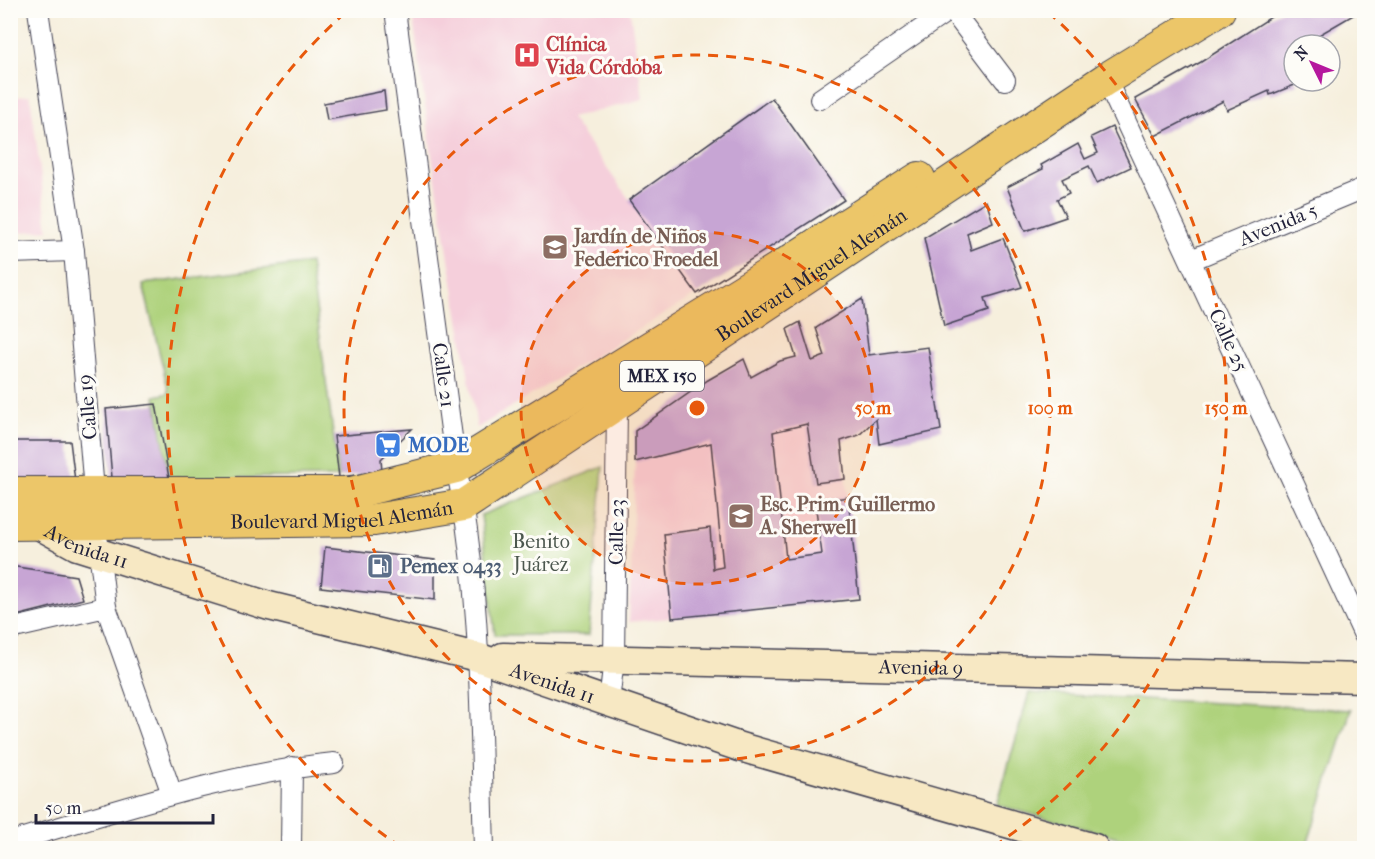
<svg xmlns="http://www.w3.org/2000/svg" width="1375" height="859" viewBox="0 0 1375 859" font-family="'IM FELL French Canon',serif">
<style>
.built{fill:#f5cfdb}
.green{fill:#aed27b;stroke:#687a5b;stroke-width:1.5}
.building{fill:#c7a5d4}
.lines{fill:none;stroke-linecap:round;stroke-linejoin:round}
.minor-casing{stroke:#424153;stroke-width:22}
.secondary-casing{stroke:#424153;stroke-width:31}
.primary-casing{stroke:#424153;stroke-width:34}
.minor{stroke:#fff;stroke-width:20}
.secondary{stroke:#f7e8c3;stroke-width:28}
.primary{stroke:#ecc669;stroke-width:32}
.ring{fill:none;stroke:#e8590c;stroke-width:3;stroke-dasharray:10 8}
.labels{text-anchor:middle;stroke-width:6;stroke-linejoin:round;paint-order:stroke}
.shield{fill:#fdfcf7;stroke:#646373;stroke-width:1.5}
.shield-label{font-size:18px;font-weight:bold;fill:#22223b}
.health-label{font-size:20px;font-weight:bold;fill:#be3a42;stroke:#fdfcf7;text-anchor:start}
.street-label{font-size:20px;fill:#22223b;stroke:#fdfcf7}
.education-label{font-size:20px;font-weight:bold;fill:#785e54;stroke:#fdfcf7;text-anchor:start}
.shop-label{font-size:20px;font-weight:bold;fill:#366cbe;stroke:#fdfcf7;text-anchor:start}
.park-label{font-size:20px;fill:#4c574e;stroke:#fdfcf7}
.service-label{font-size:20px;font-weight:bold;fill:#4e5e75;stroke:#fdfcf7;text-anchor:start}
.centre{fill:#e8590c;stroke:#fdfcf7;stroke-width:3}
.ring-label{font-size:18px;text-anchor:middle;font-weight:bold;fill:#e8590c;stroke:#fdfcf7;stroke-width:6;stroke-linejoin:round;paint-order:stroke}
</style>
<rect width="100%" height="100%" fill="#fdfcf7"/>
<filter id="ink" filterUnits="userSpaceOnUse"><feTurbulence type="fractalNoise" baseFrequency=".0167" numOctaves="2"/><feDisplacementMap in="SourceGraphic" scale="12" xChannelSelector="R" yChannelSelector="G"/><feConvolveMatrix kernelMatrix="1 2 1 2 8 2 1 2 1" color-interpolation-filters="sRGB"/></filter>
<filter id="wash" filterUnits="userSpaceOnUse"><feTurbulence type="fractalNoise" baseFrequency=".008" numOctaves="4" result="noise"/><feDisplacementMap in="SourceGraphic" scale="24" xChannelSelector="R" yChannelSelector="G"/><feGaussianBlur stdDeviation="1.35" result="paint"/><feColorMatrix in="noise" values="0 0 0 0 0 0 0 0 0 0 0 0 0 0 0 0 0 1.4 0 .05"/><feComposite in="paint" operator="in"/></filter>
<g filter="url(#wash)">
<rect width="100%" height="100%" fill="#f6efdd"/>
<g class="built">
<polygon points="412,11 630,11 643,99 571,118 697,294 477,428 432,156"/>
<polygon points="30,95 48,230 11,233 11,98"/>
<polygon points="839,417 859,599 629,622 635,462 711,443"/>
</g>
<g class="green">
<polygon points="310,263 339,477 169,478 155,396 169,393 143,284"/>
<polygon points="603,467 589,635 495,635 481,515"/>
<polygon points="1029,693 1351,710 1306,848 1158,848 997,805"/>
</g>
<g id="blocks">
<g class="building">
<polygon points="1282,10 1364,10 1364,18 1360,11 1317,36 1319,39 1309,45 1294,45 1294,54 1285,60 1297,84 1270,95 1269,91 1227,110 1223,101 1155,136 1135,99 1201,62"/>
<polygon points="384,91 386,110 327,120 324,103"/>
<polygon points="772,98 844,200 697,294 629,200"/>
<polygon points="1112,127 1131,167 1097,183 1089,166 1062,179 1069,193 1057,199 1066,217 1025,231 1007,187 1043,169 1041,165 1078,144 1085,159 1098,153 1091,137"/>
<polygon points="986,201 993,222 967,233 971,250 1003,238 1022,287 985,298 989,311 944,326 924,238"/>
<polygon points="862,299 869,355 928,347 941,430 879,444 876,419 859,435 841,441 845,479 816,483 807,424 773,432 786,559 822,554 815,502 848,497 859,599 672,618 664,534 710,528 713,569 723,567 711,443 635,462 635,431 708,380 744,359 751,377 780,361 796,357 787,329 800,322 812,361 825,356 816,328"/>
<polygon points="156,404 169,478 112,478 106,409"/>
<polygon points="412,429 381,459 382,472 339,477 334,436"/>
<polygon points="10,441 70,441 75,481 10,480"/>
<polygon points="325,547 435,560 435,600 321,587"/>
<polygon points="10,566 76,576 83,599 16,616 15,602 10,601"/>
</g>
</g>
</g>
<g filter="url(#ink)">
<use href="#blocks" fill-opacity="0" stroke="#424153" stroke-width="1.5"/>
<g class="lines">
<defs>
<g id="minor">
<polyline points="38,10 74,251 95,503"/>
<path d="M395 10 456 467C482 588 480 725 484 848"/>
<polyline points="952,10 1005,80"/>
<polyline points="1106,79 1364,635"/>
<polyline points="820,99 949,10"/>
<polyline points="10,253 74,251"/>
<polyline points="1191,260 1364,188"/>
<polyline points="98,542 106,607 172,794"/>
<polyline points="10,629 106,607"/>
<polyline points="609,702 614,659 617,406"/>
<path d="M10 842C117 811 224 774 334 763"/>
<polyline points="291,848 292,767"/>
</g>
<g id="secondary">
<path id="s1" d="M35 523 77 546 269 606 477 657 740 747 1094 848"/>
<path id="s2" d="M503 657 1364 678"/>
</g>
<g id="primary">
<polyline points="10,493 351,493 456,467 787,263 919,178"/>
<path id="s3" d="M10 524 374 520 464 505 1106 79 1219 10"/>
</g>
</defs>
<use href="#minor" class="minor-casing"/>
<use href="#secondary" class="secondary-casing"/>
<use href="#primary" class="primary-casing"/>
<use href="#minor" class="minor"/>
<use href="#secondary" class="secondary"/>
<use href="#primary" class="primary"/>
</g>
</g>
<circle cx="697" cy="408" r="176" fill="#e8590c" fill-opacity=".12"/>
<g class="ring">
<circle cx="697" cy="408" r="176"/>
<circle cx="697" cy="408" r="353"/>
<path d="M401 847A529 529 0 0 1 346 12M1048 12A529 529 0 0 1 993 847"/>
</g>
<defs>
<symbol id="hospital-square" viewBox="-11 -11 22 22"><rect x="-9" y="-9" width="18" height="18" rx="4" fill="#e0444e" stroke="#fdfcf7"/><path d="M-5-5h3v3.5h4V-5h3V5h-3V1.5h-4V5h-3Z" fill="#fff"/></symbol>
<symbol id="school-square" viewBox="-11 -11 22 22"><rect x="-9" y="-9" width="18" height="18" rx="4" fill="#8d6e63" stroke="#fdfcf7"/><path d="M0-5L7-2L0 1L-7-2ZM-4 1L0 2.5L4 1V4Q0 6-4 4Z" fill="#fff"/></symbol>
<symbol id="supermarket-square" viewBox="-11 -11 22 22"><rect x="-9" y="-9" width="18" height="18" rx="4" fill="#3f7fe0" stroke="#fdfcf7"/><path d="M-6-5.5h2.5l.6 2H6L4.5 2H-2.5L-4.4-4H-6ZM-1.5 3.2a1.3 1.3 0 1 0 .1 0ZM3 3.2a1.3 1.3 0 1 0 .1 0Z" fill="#fff"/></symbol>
<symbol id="fuel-square" viewBox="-11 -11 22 22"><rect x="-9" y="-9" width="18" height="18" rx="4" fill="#5c6f8a" stroke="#fdfcf7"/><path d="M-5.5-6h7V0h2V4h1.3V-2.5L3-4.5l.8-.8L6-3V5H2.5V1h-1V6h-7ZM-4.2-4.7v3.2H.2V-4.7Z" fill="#fff"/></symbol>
</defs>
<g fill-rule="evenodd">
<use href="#hospital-square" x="512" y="40" width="30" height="30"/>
<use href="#school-square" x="540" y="232" width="30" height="30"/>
<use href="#supermarket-square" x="373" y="430" width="30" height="30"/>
<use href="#school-square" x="726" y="501" width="30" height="30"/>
<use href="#fuel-square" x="365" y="551" width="30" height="30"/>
</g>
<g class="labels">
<rect class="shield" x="620" y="361" width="84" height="30" rx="4.5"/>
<g class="shield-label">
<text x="662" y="382">MEX 150</text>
</g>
<g class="health-label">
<text x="546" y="51">Clínica<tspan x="546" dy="23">Vida Córdoba</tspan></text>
</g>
<g class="street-label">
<text transform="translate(1278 224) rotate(-22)" y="7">Avenida 5</text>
<text dy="7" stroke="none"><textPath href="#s3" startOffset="872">Boulevard Miguel Alemán</textPath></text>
<text transform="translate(1229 340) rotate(65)" y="7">Calle 25</text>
<text transform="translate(444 375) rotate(82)" y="7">Calle 21</text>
<text transform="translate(87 407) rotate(-95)" y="7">Calle 19</text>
<text dy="7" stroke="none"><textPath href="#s3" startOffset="332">Boulevard Miguel Alemán</textPath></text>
<text transform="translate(616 532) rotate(-89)" y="7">Calle 23</text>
<text dy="7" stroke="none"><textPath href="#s1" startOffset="57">Avenida 11</textPath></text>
<text dy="7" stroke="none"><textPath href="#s2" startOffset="418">Avenida 9</textPath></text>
<text dy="7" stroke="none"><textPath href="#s1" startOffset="543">Avenida 11</textPath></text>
</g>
<g class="education-label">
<text x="574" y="243">Jardín de Niños<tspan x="574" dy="23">Federico Froedel</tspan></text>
<text x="760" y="511">Esc. Prim. Guillermo<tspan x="760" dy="23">A. Sherwell</tspan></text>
</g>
<g class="shop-label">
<text x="408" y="452">MODE</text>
</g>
<g class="park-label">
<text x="541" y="548">Benito<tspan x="541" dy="23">Juárez</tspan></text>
</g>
<g class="service-label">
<text x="400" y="573">Pemex 0433</text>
</g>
</g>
<circle cx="697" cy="408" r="9" class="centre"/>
<g class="ring-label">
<text x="873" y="414">50 m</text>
<text x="1050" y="414">100 m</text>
<text x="1226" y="414">150 m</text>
</g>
<rect width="1375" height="859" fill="none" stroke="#fdfcf7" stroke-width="36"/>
<g transform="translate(1312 63) rotate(313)"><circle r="28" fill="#fdfcf7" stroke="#a5a5ac" stroke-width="1.5"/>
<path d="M0-4.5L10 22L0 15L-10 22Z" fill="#b5179e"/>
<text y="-9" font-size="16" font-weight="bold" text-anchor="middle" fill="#22223b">N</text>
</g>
<path d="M36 814v9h177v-9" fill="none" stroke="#22223b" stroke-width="3"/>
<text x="45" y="814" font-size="18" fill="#22223b" stroke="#fdfcf7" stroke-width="4.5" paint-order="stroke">50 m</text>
</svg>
